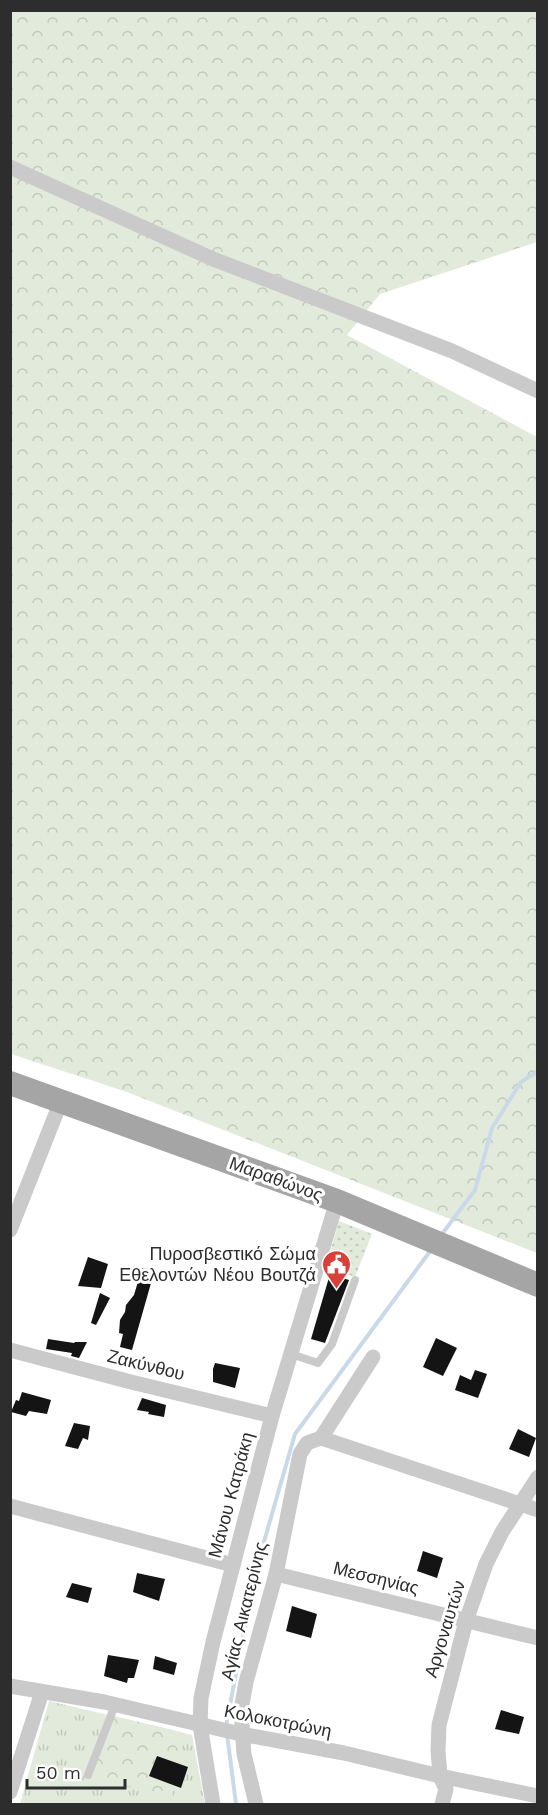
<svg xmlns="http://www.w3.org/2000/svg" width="548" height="1815" viewBox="0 0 548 1815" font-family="'Work Sans',sans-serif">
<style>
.grass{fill:url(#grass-tufts)}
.forest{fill:url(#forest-crowns)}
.garden{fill:url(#garden-dots)}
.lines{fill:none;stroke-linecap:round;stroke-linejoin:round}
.stream{stroke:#c9d9e8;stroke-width:4}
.building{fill:#141414}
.lane{stroke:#cacaca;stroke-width:8}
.street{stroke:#cacaca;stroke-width:15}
.primary{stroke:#a5a5a5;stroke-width:24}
.labels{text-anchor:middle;stroke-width:6;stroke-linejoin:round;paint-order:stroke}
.street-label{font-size:18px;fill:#2d2d2d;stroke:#fff}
.poi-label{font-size:18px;fill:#2d2d2d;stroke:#fff;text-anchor:end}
</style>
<defs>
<pattern id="grass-tufts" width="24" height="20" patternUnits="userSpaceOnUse" patternTransform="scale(1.5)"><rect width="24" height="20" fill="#e2eadb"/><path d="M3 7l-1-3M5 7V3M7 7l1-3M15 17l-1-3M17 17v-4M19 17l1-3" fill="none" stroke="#c2c9bc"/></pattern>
<pattern id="forest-crowns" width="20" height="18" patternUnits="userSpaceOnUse" patternTransform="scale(1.5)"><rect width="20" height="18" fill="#e2eadb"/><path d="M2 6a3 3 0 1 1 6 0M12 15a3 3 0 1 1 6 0" fill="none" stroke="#c2c9bc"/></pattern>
<pattern id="garden-dots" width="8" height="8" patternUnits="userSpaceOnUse" patternTransform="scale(1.5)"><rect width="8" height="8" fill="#e2eadb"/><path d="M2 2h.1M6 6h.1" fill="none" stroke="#c2c9bc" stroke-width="1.8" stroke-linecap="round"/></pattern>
</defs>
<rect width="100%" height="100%" fill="#fff"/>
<polygon class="grass" points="49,1701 192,1735 205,1804 20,1804"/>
<g class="forest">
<polygon points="11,11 537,11 537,242 380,294 347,335 537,437 537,1253 127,1092 11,1054"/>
<polygon points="114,1716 181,1732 172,1799 90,1776"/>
</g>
<polygon class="garden" points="339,1221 372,1234 355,1277 326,1267"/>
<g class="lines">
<g class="stream">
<polyline points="442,1234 475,1190 492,1128 521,1082 538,1071"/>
<polyline points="226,1726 255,1573 295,1434 431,1250"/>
<polyline points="227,1734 236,1804"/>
</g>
</g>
<g class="building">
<polygon points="88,1257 108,1264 101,1288 78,1286"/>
<polygon points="142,1268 155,1269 132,1350 120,1347 123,1334 119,1333 120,1320 125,1312 126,1305 134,1295"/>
<polygon points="330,1274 349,1280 325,1343 311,1339"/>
<polygon points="100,1293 110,1298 96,1325 91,1323"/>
<polygon points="436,1338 457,1348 443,1376 423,1367"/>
<polygon points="48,1339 74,1343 75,1342 87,1342 79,1358 71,1356 72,1353 46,1349"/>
<polygon points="215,1363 240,1368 235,1388 213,1382 213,1369"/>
<polygon points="475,1370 487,1374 478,1398 455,1390 460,1375 471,1380"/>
<polygon points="22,1392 51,1400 47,1414 29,1411 26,1416 11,1412 16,1400 19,1401"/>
<polygon points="142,1398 166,1405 164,1417 148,1414 149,1412 137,1410"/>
<polygon points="74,1423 90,1426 88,1440 83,1438 78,1449 65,1446"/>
<polygon points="518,1429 536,1438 529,1457 509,1449"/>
<polygon points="423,1551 443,1558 437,1578 417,1571"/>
<polygon points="137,1573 165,1579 159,1601 133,1592"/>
<polygon points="72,1583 92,1588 88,1603 66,1597"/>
<polygon points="292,1606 317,1614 311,1638 286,1631"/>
<polygon points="108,1655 139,1660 134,1678 128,1678 127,1683 104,1676"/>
<polygon points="155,1656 177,1663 174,1675 153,1669"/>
<polygon points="501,1710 524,1717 519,1734 495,1729"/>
<polygon points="157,1756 188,1767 181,1788 149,1776"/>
</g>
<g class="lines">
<g class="lane">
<polyline points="291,1354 318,1363 332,1344 355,1280"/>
<polyline points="88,1775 115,1705"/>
</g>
<g class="street">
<polyline points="10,167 213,259 452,351 538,391"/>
<polyline points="10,1230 61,1101"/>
<polyline points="10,1350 131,1382 272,1416"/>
<polyline points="321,1438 538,1510"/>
<polyline points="321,1438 373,1357"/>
<polyline points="10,1506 233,1565"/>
<polyline points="276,1574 538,1638"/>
<polyline points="10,1686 104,1702 241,1734 344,1753 440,1776 538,1796"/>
<polyline points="10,1792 42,1692"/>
<polyline points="213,1804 200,1725 201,1698 213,1642 272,1416 337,1201"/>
<polyline points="256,1804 244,1754 241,1710 246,1682 276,1574 300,1454 307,1443 321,1438"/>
<polyline points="442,1804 446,1789 440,1776 438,1751 439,1725 466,1621 486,1564 502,1532 538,1477"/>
</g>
<polyline class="primary" points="10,1083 337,1201 538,1285"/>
</g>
<defs>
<symbol id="civic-pin" viewBox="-11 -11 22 30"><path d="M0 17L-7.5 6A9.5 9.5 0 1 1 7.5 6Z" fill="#d9403a" stroke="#fff"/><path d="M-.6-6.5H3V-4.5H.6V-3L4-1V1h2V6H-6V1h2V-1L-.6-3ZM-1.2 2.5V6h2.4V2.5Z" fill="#fff"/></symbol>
</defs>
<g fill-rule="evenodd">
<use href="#civic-pin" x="320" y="1248" width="33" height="45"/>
</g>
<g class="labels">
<g class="street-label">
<text transform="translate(276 1179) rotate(20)" y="6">Μαραθώνος</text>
<text transform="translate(146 1365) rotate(14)" y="6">Ζακύνθου</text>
<text transform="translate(231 1495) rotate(-75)" y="6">Μάνου Κατράκη</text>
<text transform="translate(376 1578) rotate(14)" y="6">Μεσσηνίας</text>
<text transform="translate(244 1611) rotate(-76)" y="6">Αγίας Αικατερίνης</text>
<text transform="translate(445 1629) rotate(-73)" y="6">Αργοναυτών</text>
<text transform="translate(278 1721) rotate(11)" y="6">Κολοκοτρώνη</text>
</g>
<g class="poi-label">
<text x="316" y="1260">Πυροσβεστικό Σώμα<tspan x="316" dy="21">Εθελοντών Νέου Βουτζά</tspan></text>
</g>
</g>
<rect width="548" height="1815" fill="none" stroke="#2d2d2d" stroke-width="24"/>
<path d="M27 1779v9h98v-9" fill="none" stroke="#2d2d2d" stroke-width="3"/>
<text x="36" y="1779" font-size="18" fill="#2d2d2d" stroke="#ffffff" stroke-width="4.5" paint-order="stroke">50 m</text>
</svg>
